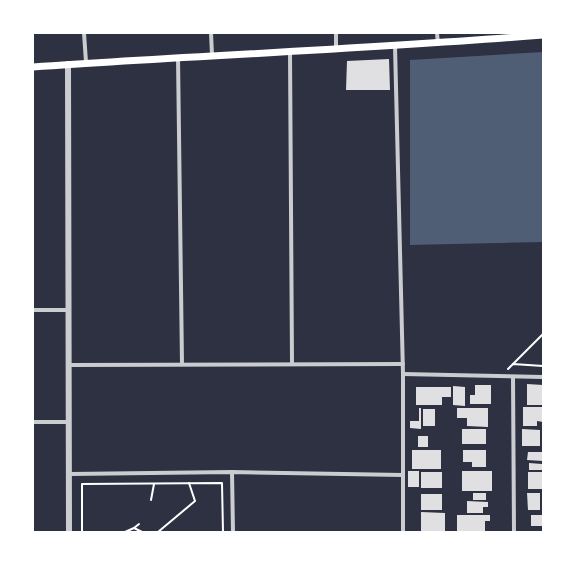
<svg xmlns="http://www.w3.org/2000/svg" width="576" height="565" viewBox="0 0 576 565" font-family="'IBM Plex Sans',sans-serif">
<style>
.water{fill:#4f5d75}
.building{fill:#e0e0e3}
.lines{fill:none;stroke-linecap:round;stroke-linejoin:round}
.path{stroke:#fff;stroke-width:2}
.minor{stroke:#caccd0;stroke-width:4}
.tertiary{stroke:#caccd0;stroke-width:6}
.secondary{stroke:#fff;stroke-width:7}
</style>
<rect width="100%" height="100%" fill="#2d3142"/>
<polygon class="water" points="543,52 543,242 410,245 410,60"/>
<g class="building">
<polygon points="389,59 390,90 346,90 347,61"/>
<polygon points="527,384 543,385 543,405 527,405"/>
<polygon points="475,385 491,385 491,404 470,404 470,395 475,395"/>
<polygon points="453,386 465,387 465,406 453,405"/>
<polygon points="416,387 451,387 451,397 442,397 442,405 416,405"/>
<polygon points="523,407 543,407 543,422 537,421 537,426 523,426"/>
<polygon points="419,408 421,408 421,429 410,428 410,421 419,421"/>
<polygon points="457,408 488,408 488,427 467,426 467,418 457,418"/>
<rect x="423" y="409" width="12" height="17"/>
<rect x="462" y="429" width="24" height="15"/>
<polygon points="522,429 540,430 540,446 522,446"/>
<rect x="418" y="436" width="10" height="11"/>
<rect x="412" y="450" width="29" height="19"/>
<polygon points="463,450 486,450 486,467 472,467 472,462 463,462"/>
<polygon points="528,452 543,452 543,461 527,460"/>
<polygon points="529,463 542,464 542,470 529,470"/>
<rect x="408" y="471" width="11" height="16"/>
<rect x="462" y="471" width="30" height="20"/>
<rect x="421" y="472" width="21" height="16"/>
<rect x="528" y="472" width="15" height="17"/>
<rect x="473" y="493" width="13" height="7"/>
<polygon points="527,493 540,493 540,510 528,510"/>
<rect x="421" y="494" width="21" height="16"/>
<polygon points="467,501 488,502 488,507 483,507 483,513 467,513"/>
<polygon points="421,512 445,513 445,532 421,532"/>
<polygon points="457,515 490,515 490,521 485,521 485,532 457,532"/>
<rect x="531" y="515" width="11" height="11"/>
</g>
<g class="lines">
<g class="path">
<polyline points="513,364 543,334"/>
<polyline points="508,369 513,364 543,366"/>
<polyline points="151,500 154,484"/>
<polyline points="134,528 139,524"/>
<polyline points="82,532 82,484 222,483 223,532"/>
<polyline points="125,532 134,528 142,532"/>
<polyline points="158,532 195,501 189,483"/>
</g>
<g class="minor">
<polyline points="84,33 86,62"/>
<polyline points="211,33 212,55"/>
<polyline points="336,33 336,49"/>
<polyline points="437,33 438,44"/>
<polyline points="395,46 403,374 403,532"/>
<polyline points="290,52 292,363"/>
<polyline points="178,57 182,364"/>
<polyline points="33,310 68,310"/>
<polyline points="69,365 403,364"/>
<polyline points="403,374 543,377"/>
<polyline points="513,377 514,532"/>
<polyline points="33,422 69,422"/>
<polyline points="232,472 233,532"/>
<polyline points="70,474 232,472 403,475"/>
</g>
<polyline class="tertiary" points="68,64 69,532"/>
<path class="secondary" d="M33 67C203 55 373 49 543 35"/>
</g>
<rect width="576" height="565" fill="none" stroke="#ffffff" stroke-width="68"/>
</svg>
